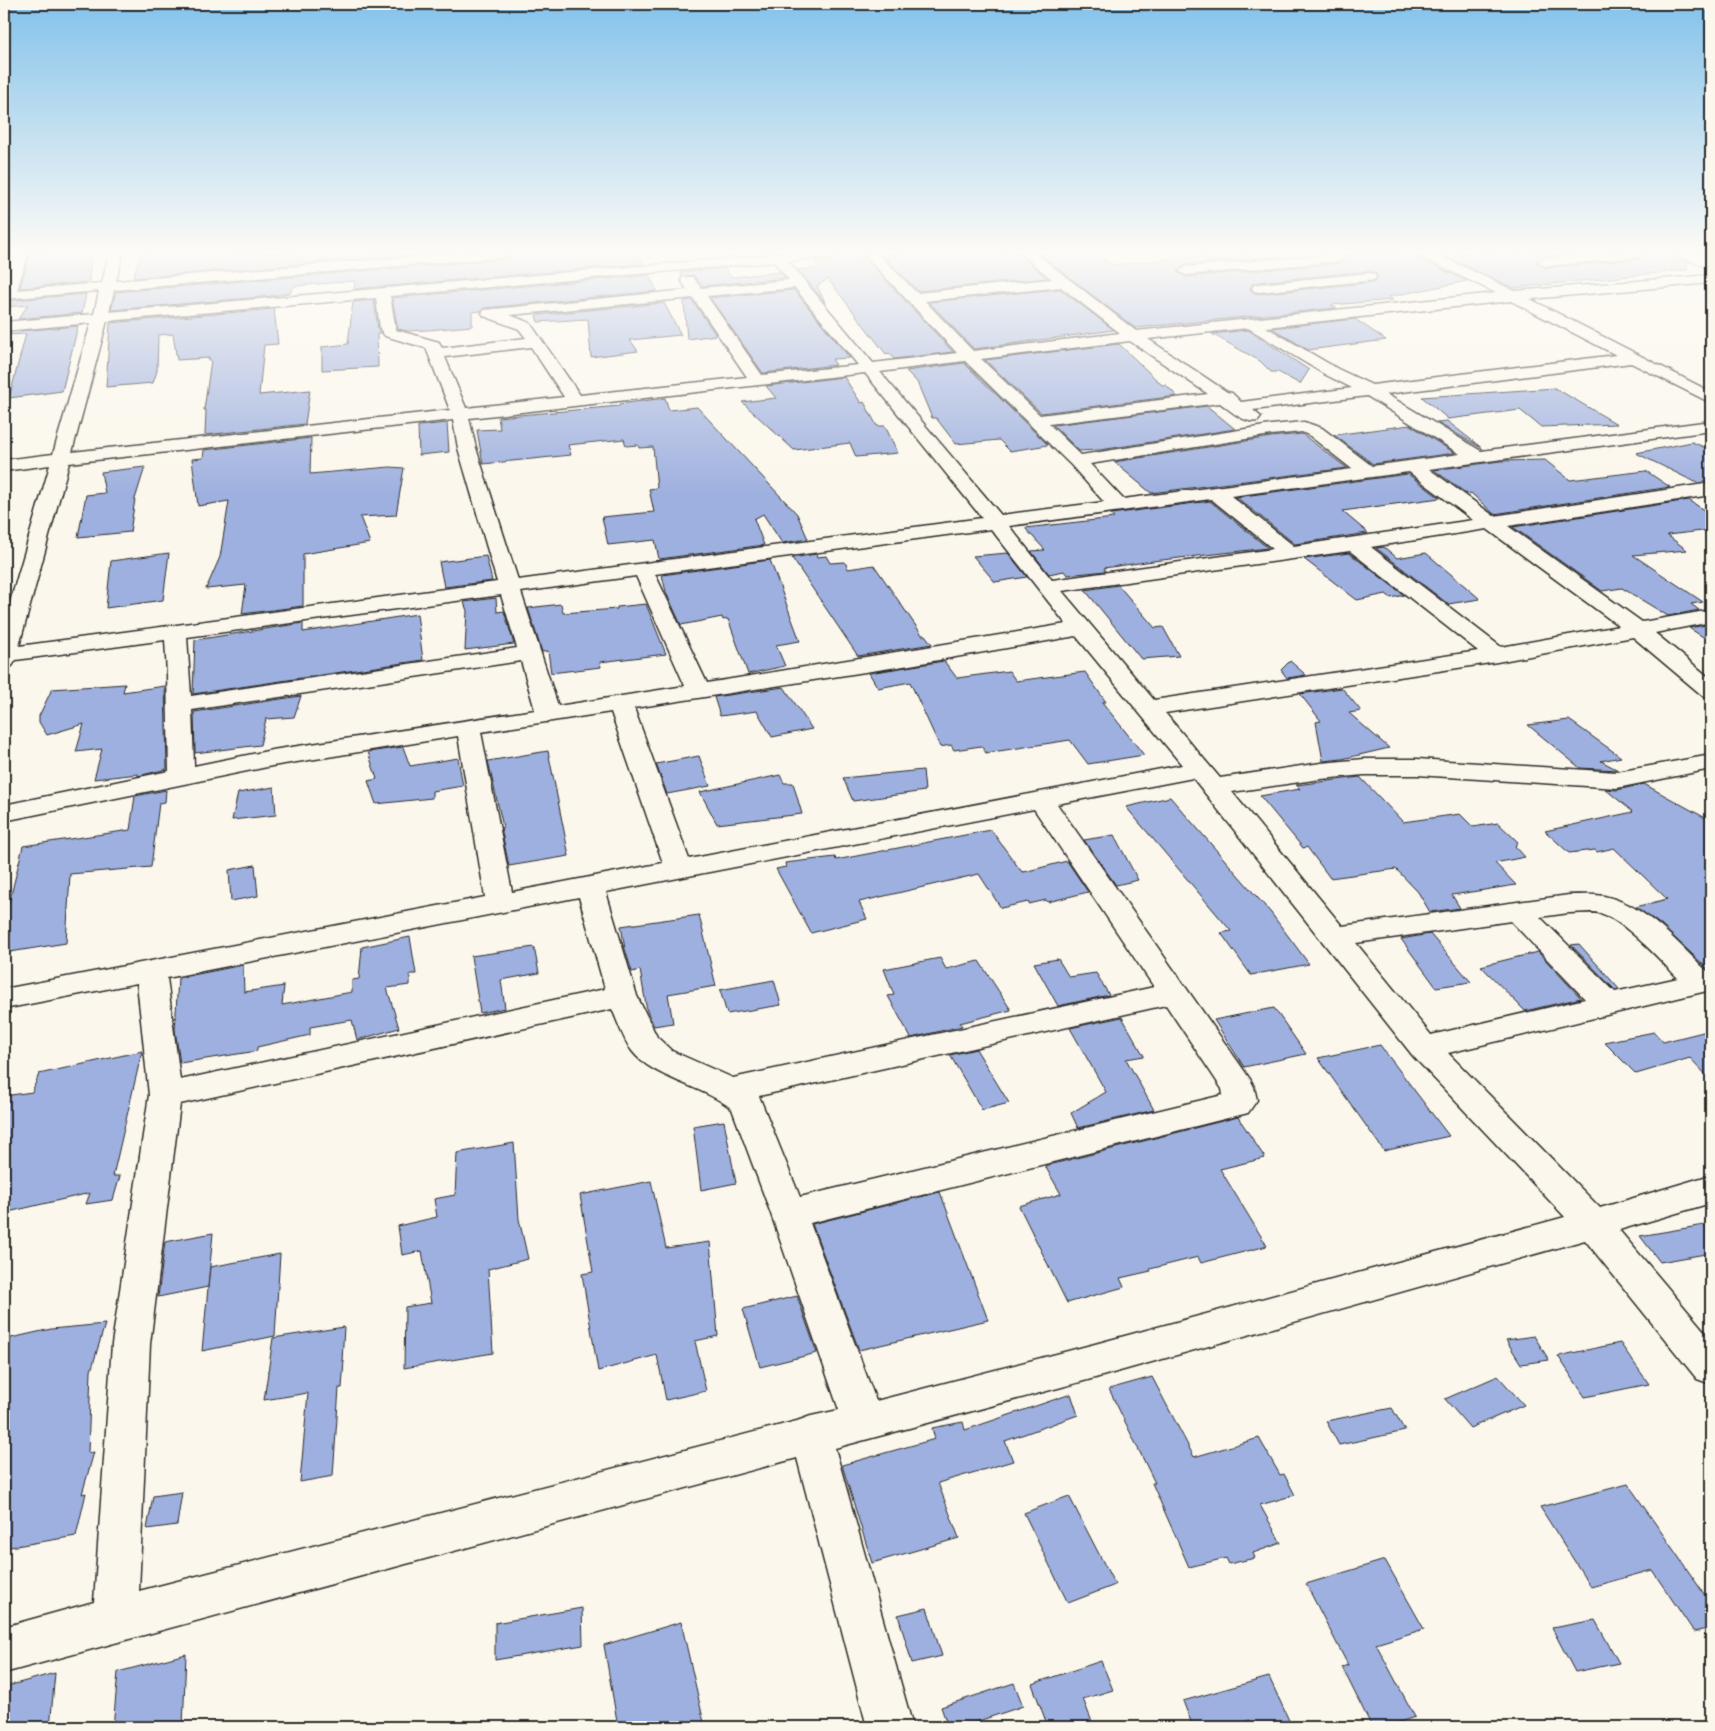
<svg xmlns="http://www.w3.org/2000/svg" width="1715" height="1731" viewBox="0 0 1715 1731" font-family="'Balsamiq Sans',sans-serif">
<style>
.building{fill:#9eb0df;stroke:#2b2b2b;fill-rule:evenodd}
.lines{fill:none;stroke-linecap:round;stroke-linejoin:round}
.street-casing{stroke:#2b2b2b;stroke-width:3}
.street{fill:#fbf7ec;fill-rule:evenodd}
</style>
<rect width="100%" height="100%" fill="#fbf7ec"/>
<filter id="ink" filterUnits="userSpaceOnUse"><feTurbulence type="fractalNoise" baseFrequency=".02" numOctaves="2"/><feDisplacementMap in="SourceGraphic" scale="10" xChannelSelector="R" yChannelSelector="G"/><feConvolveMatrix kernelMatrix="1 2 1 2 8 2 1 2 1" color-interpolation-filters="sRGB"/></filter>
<g filter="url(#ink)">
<g class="building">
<polygon points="30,253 91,253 89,282 20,288"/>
<polygon points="141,253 439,253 133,278"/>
<polygon points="513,253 637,253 643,264 354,289 355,281 294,286 290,293 272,296 111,310 116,292 504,259"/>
<polygon points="909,253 1018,253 1047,278 918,291 882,255"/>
<path d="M1038 253H1097L1113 265 1222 253H1242L1253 258 1283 257 1186 265 1177 272 1186 277 1341 263 1345 259 1343 255 1415 253 1418 258 1467 281 1388 297 1393 300 1331 305 1336 308 1135 328ZM1369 271 1374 272 1378 276 1374 282 1259 294 1254 293 1250 289 1252 284 1259 282Z"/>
<polygon points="1438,253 1582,253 1545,256 1536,261 1545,268 1638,259 1647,253 1674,253 1677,258 1687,262 1687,270 1514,288"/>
<polygon points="861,257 864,257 953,352 894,359 889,353 886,354 828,279 817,286 825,302 798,270 820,268 814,261"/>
<polygon points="725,268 731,277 780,272 785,278 702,286 693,275 681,277 681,272"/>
<polygon points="649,275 657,291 484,308 481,311 472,312 472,326 428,330 408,331 398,329 392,298"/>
<polygon points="1060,289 1114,330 974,349 929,302"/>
<polygon points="794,290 850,358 832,359 836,365 763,373 710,298"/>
<polygon points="86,294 82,313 18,319 28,305 4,307 4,301"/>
<polygon points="374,300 378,329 381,333 377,334 378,367 322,370 322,347 348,344 353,302"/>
<polygon points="692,300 716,335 687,339 684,301"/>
<polygon points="664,303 681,335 630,340 638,351 591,357 588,319 538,322 536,315"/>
<polygon points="274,309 278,344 264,345 259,395 310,390 305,424 205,435 206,410 204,410 211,360 208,360 209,358 177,360 173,334 158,335 157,371 153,383 106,387 110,323"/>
<polygon points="1355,319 1386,340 1308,350 1272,328"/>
<polygon points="78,326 62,391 9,398 26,334 6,335 8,332"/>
<polygon points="1248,330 1309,370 1300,384 1278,372 1271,372 1260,361 1212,334"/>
<polygon points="1119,344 1162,385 1166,385 1177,396 1041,413 985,360"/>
<polygon points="964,363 1048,445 1010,451 999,440 956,444 936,418 932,418 917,382 906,371"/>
<polygon points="844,377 861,403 864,402 877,426 885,426 898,453 856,457 850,443 794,450 742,402 776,398 766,386"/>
<polygon points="1555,388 1617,424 1541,427 1520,410 1448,419 1422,397"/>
<polygon points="665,398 669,410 697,407 797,514 808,539 782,543 763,514 754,519 764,545 659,559 655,540 608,545 602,517 654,512 649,489 657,488 653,447 639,448 638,445 626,446 624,439 568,445 571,455 483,464 477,430 500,429 498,417 619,406 619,404"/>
<polygon points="1207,406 1235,429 1100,450 1079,451 1053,425"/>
<polygon points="1447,421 1483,449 1436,422"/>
<polygon points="447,423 449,452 419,455 418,426"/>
<polygon points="1410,425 1455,453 1373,464 1334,435"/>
<polygon points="1302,434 1347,468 1151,493 1114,462 1271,437"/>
<polygon points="311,438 310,474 390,467 404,468 396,515 360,517 370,543 303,554 303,606 242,614 246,585 206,589 220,557 229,501 198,506 192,459 203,458 204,450"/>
<polygon points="1692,442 1711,450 1711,481 1697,483 1636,453"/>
<polygon points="1545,460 1570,480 1646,471 1670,487 1494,514 1471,493 1467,494 1434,470 1500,461"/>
<polygon points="145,467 135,499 130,532 78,537 86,495 105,493 101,472"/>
<polygon points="1408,474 1440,498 1342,511 1368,533 1295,544 1236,497"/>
<polygon points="1689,500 1711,515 1711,530 1667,535 1687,550 1633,555 1703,602 1691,604 1699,610 1668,616 1622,588 1602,591 1513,527"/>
<polygon points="1210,501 1268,548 1153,561 1104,568 1106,571 1067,575 1064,571 1049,574 1031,551 1045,550 1025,528 1114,518 1111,514"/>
<polygon points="1384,547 1397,558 1426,553 1480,599 1448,604 1376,548"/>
<polygon points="169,553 163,600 106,608 111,561"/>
<polygon points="1008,553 1027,577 995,582 973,556"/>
<polygon points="1349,553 1404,595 1391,598 1386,594 1357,600 1304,559"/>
<polygon points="816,554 817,557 826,556 830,563 845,562 848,569 874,565 922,635 925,635 932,644 858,656 792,558"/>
<polygon points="486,556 492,581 444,587 439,562"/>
<polygon points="770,560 800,641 776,645 785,666 748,674 728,619 723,620 722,617 681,625 666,592 662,575"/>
<polygon points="1118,585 1155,628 1163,627 1179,656 1141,659 1085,590"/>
<polygon points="496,598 497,612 504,611 514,644 465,650 467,611 464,602"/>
<polygon points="561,604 563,613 617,609 617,607 646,604 666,654 600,662 601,667 551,673 548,651 542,652 528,608"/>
<polygon points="417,614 423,660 193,694 195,640 303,623 303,632"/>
<polygon points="1711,624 1711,642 1689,628"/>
<polygon points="944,661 957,678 1009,671 1016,681 1085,672 1106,702 1102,702 1144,755 1088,764 1070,740 986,753 981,746 954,750 951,745 940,747 910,682 878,688 869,673"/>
<polygon points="1290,661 1306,675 1287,678 1281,670"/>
<polygon points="125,684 123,692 165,686 167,769 138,776 138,774 94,779 102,749 76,752 84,724 47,735 39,722 39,716 52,689"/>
<polygon points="784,687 812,729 772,737 757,711 720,716 714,697"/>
<polygon points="1342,688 1361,711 1349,713 1389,748 1342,759 1323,761 1316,722 1321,721 1300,694"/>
<polygon points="301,696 294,717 266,719 260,745 195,753 194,712"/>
<polygon points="1569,720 1621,757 1601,761 1618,770 1580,768 1528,725"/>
<polygon points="403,747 410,766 458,758 463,786 432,791 432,798 376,804 368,781 377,779 368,752"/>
<polygon points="548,751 569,856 509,866 501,828 503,827 488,761"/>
<polygon points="699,756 710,786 667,794 656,764"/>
<polygon points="923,770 925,791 853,801 843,778"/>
<polygon points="780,775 784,783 793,783 802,814 717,824 700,792"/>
<polygon points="1360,777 1403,822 1460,814 1473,827 1498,823 1518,842 1515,846 1525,857 1495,863 1516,885 1452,895 1460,908 1430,912 1418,892 1396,869 1330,878 1307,847 1303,848 1260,796 1300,789 1296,785"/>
<polygon points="1644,784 1711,821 1711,968 1708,969 1661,925 1636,907 1667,899 1614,848 1597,852 1595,850 1569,853 1545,831 1633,812 1605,789 1617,790"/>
<polygon points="274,787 276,815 232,820 238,793"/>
<polygon points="166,790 165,802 159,803 151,867 70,874 66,943 4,953 4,924 23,846 130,830 135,796"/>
<polygon points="1170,797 1271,913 1309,964 1251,975 1221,933 1231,931 1126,807"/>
<polygon points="991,830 1021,871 1024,872 1067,861 1088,892 1048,902 1046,900 1029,904 1028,902 1001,908 979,874 859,902 867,919 811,933 776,869 786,867 785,863 835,857 836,860"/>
<polygon points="1114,835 1138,880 1116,885 1084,840"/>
<polygon points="255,865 258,896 231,901 229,870"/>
<polygon points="699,915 716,986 668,994 673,1023 654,1026 647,1011 640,970 632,972 625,949 621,926"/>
<polygon points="1430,934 1471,982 1436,987 1401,939"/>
<polygon points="410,937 416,974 410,974 410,985 387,988 399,1028 357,1040 352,1020 310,1027 310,1035 257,1047 257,1051 180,1063 175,1030 178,978 243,965 244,992 284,986 282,1005 352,992 352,980 359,979 362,947"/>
<polygon points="1579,944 1619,989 1615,990 1571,945"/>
<polygon points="534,947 539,973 501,980 505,1008 480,1013 471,956"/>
<polygon points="1538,952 1581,998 1525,1011 1481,966"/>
<polygon points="940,958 946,969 979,961 1011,1010 960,1023 962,1026 911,1038 888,996 894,995 884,969"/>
<polygon points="1058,959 1069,977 1096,973 1109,995 1058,1006 1034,963"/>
<polygon points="774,980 781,1005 727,1014 720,990"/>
<polygon points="1274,1008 1306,1054 1244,1067 1214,1020"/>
<polygon points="1122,1017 1144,1056 1126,1059 1154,1110 1078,1128 1071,1113 1106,1092 1070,1028"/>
<polygon points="1711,1030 1711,1080 1690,1058 1636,1074 1604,1042 1654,1032 1663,1042"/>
<polygon points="1380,1045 1449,1136 1384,1151 1318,1058"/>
<polygon points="976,1049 1009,1103 982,1110 950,1055"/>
<polygon points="142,1051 113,1176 120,1176 113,1200 86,1204 90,1193 4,1213 4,1096 32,1092 39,1074"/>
<polygon points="1238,1117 1265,1158 1220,1169 1267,1246 1201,1263 1198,1257 1150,1269 1151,1271 1120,1278 1124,1287 1067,1303 1019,1206 1061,1194 1045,1166"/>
<polygon points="724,1121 736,1183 701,1190 693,1126"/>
<polygon points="514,1143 519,1219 528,1259 488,1269 493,1353 404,1368 405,1307 431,1303 422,1251 402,1255 398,1226 437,1217 434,1199 455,1195 457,1153"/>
<polygon points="651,1181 666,1248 710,1242 718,1336 695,1341 706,1391 666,1400 657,1355 598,1371 582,1274 593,1272 580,1195"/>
<polygon points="940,1192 988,1320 859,1350 812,1224"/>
<polygon points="1704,1225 1711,1234 1711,1253 1660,1262 1640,1236"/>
<polygon points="213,1233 208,1287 158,1297 165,1242"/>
<polygon points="280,1254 275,1336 202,1351 210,1267"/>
<polygon points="797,1296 817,1353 760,1367 743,1309"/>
<polygon points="105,1324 91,1371 88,1453 94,1452 82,1494 86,1493 76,1536 4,1548 4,1371 11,1338 51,1329"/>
<polygon points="344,1327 342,1361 344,1360 342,1388 339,1388 333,1476 300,1482 308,1393 264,1400 273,1338"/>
<polygon points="1534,1336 1549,1360 1521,1364 1506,1340"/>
<polygon points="1620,1343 1649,1384 1585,1397 1558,1356"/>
<polygon points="1498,1376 1524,1405 1470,1428 1445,1399"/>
<polygon points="1152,1377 1194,1457 1259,1438 1280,1475 1284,1474 1295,1495 1260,1505 1281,1543 1253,1553 1255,1558 1229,1564 1226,1558 1189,1567 1152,1483 1155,1483 1109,1389"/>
<polygon points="1071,1394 1078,1415 1005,1441 1013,1461 938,1483 959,1538 872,1563 842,1465 935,1439 932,1428 963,1422 965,1430"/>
<polygon points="1392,1408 1405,1431 1339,1445 1326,1421"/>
<polygon points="1628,1484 1711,1604 1711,1628 1694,1632 1652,1570 1591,1587 1540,1507"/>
<polygon points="182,1492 177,1525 147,1529 153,1496"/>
<polygon points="1069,1496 1115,1585 1068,1603 1024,1513"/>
<polygon points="1385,1560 1424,1629 1376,1644 1415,1717 1384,1727 1372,1727 1342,1667 1348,1665 1306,1584"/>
<polygon points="582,1608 583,1645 495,1660 495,1623"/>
<polygon points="927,1608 942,1656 912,1663 898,1615"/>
<polygon points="1595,1620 1619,1663 1575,1672 1552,1628"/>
<polygon points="681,1622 705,1727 618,1727 604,1645"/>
<polygon points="186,1654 183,1727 113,1727 118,1672"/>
<polygon points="1101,1661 1113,1690 1083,1699 1094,1727 1048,1727 1032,1684"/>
<polygon points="55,1673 50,1727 4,1727 4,1687"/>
<polygon points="1269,1677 1292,1727 1253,1727 1250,1720 1226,1727 1193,1727 1183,1701"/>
<polygon points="1014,1683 1023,1706 961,1727 948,1727 941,1707"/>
</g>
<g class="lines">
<defs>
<g id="street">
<path d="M14 253H28L17 290 102 283 109 253H123L116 281 459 253H511L504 257 114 290 109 312 768 255 767 253H840L838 256 833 257 788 261 873 363 957 353 863 253H877L917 293 1052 279 1020 253H1035L1136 331 1496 293 1419 256 1417 253H1434L1515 291 1711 275V283L1530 299 1711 392V403L1631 363 1386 394 1481 451 1711 421V431L1429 469 1494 516 1711 483V495L1508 526 1642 622 1711 610V622L1655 633 1711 679V698L1703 696 1633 637 1497 662 1165 713 1220 778 1321 763 1364 759H1417L1617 772 1711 755V769L1617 788 1417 775H1364L1321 779 1232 792 1342 926 1569 895C1581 895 1593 894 1604 896 1646 905 1677 943 1707 971L1711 970V990L1448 1053 1600 1208 1711 1175V1203L1619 1230 1711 1339V1384L1697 1379 1585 1240 1095 1378 835 1448 913 1727H867L797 1458 4 1673V1627L94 1602 112 1344 149 1095 137 983 4 1009V989L485 897 458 736 272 766 4 821V805L169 771 167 674 165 640 16 660 12 666 4 668V623L50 465 4 471V460L53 454 91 323 4 331V322L94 314 99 291 4 299V286ZM774 262 789 280 701 288 693 277H683L681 280 687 290 484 310 482 313 484 316 519 329 526 338 442 348 439 342 396 330 390 296ZM1061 287 1120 333 973 351 925 301ZM795 288 858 365 762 375 707 296ZM376 298 380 329 385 336 426 348 450 410 72 452 107 321ZM693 298 747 377 580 395 530 323 510 315ZM1511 301 1616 355 1372 385 1338 369 1266 327ZM1248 328 1326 375 1352 388 1241 402 1232 393 1227 392 1148 339ZM1130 341 1208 394 1040 415 981 359ZM531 347 564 397 466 408 445 357ZM965 361 1071 465 1104 502 1001 515 880 372ZM865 373 982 518 518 580 476 448 469 418ZM1367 396 1460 454 1372 466 1322 428 1304 422 1271 425 1081 455 1049 424 1220 403C1231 411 1244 424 1258 421L1261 417 1253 410ZM453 420 458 448 497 582 19 646 69 463ZM1302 432 1310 436 1352 469 1123 499 1090 464 1271 435ZM1409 472 1473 520 1294 546 1231 496ZM1211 499 1273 549 1052 580 1009 526ZM991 529 1066 624 707 683 655 574ZM1487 529 1619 626 1501 647 1371 547ZM1350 551 1478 651 1154 700 1062 591ZM636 576 685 686 558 706 521 592ZM501 595 517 648 191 696 187 637ZM1076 636 1182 765 689 859 634 708 910 665ZM521 661 535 710 272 750 194 766 192 710ZM611 712 663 863 512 892 481 732ZM1193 778 1413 1056 1565 1217 1095 1344 876 1401 810 1223 1236 1116 1248 1113 1257 1100 1254 1087 1250 1079 1057 804ZM1034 809 1154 987 733 1078 672 1051 657 1037 637 996 606 892ZM579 897 605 989 180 1080 167 978ZM1569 913C1579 913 1591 911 1600 913 1624 920 1660 960 1678 978L1615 992 1540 917ZM1511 921 1585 999 1431 1035 1356 943ZM1166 1005 1222 1089 1223 1095 800 1197 759 1096ZM612 1009C618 1022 623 1039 632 1051 652 1078 704 1086 732 1109L771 1214 839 1410 811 1416 797 1421 139 1591 150 1344 180 1104Z"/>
<polygon points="1599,253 1645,253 1638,257 1545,266 1538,262 1545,258"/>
<polygon points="1676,253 1694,253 1711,260 1711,269 1678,256"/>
<polygon points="1336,254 1341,255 1343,258 1341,261 1186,275 1179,271 1186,267"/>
<polygon points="1369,273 1374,274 1376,277 1374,280 1259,292 1254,291 1252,288 1254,285 1259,284"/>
</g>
</defs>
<use href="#street" class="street-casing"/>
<use href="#street" class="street"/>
</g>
</g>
<linearGradient id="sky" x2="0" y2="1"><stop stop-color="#84c2eb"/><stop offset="0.51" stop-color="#fdfbf6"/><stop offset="1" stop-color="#fdfbf6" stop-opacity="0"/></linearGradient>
<rect width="1715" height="495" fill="url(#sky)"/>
<rect width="1715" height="1731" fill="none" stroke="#fbf7ec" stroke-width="20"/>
<rect x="10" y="10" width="1695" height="1711" fill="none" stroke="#2b2b2b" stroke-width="2" filter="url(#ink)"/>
</svg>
